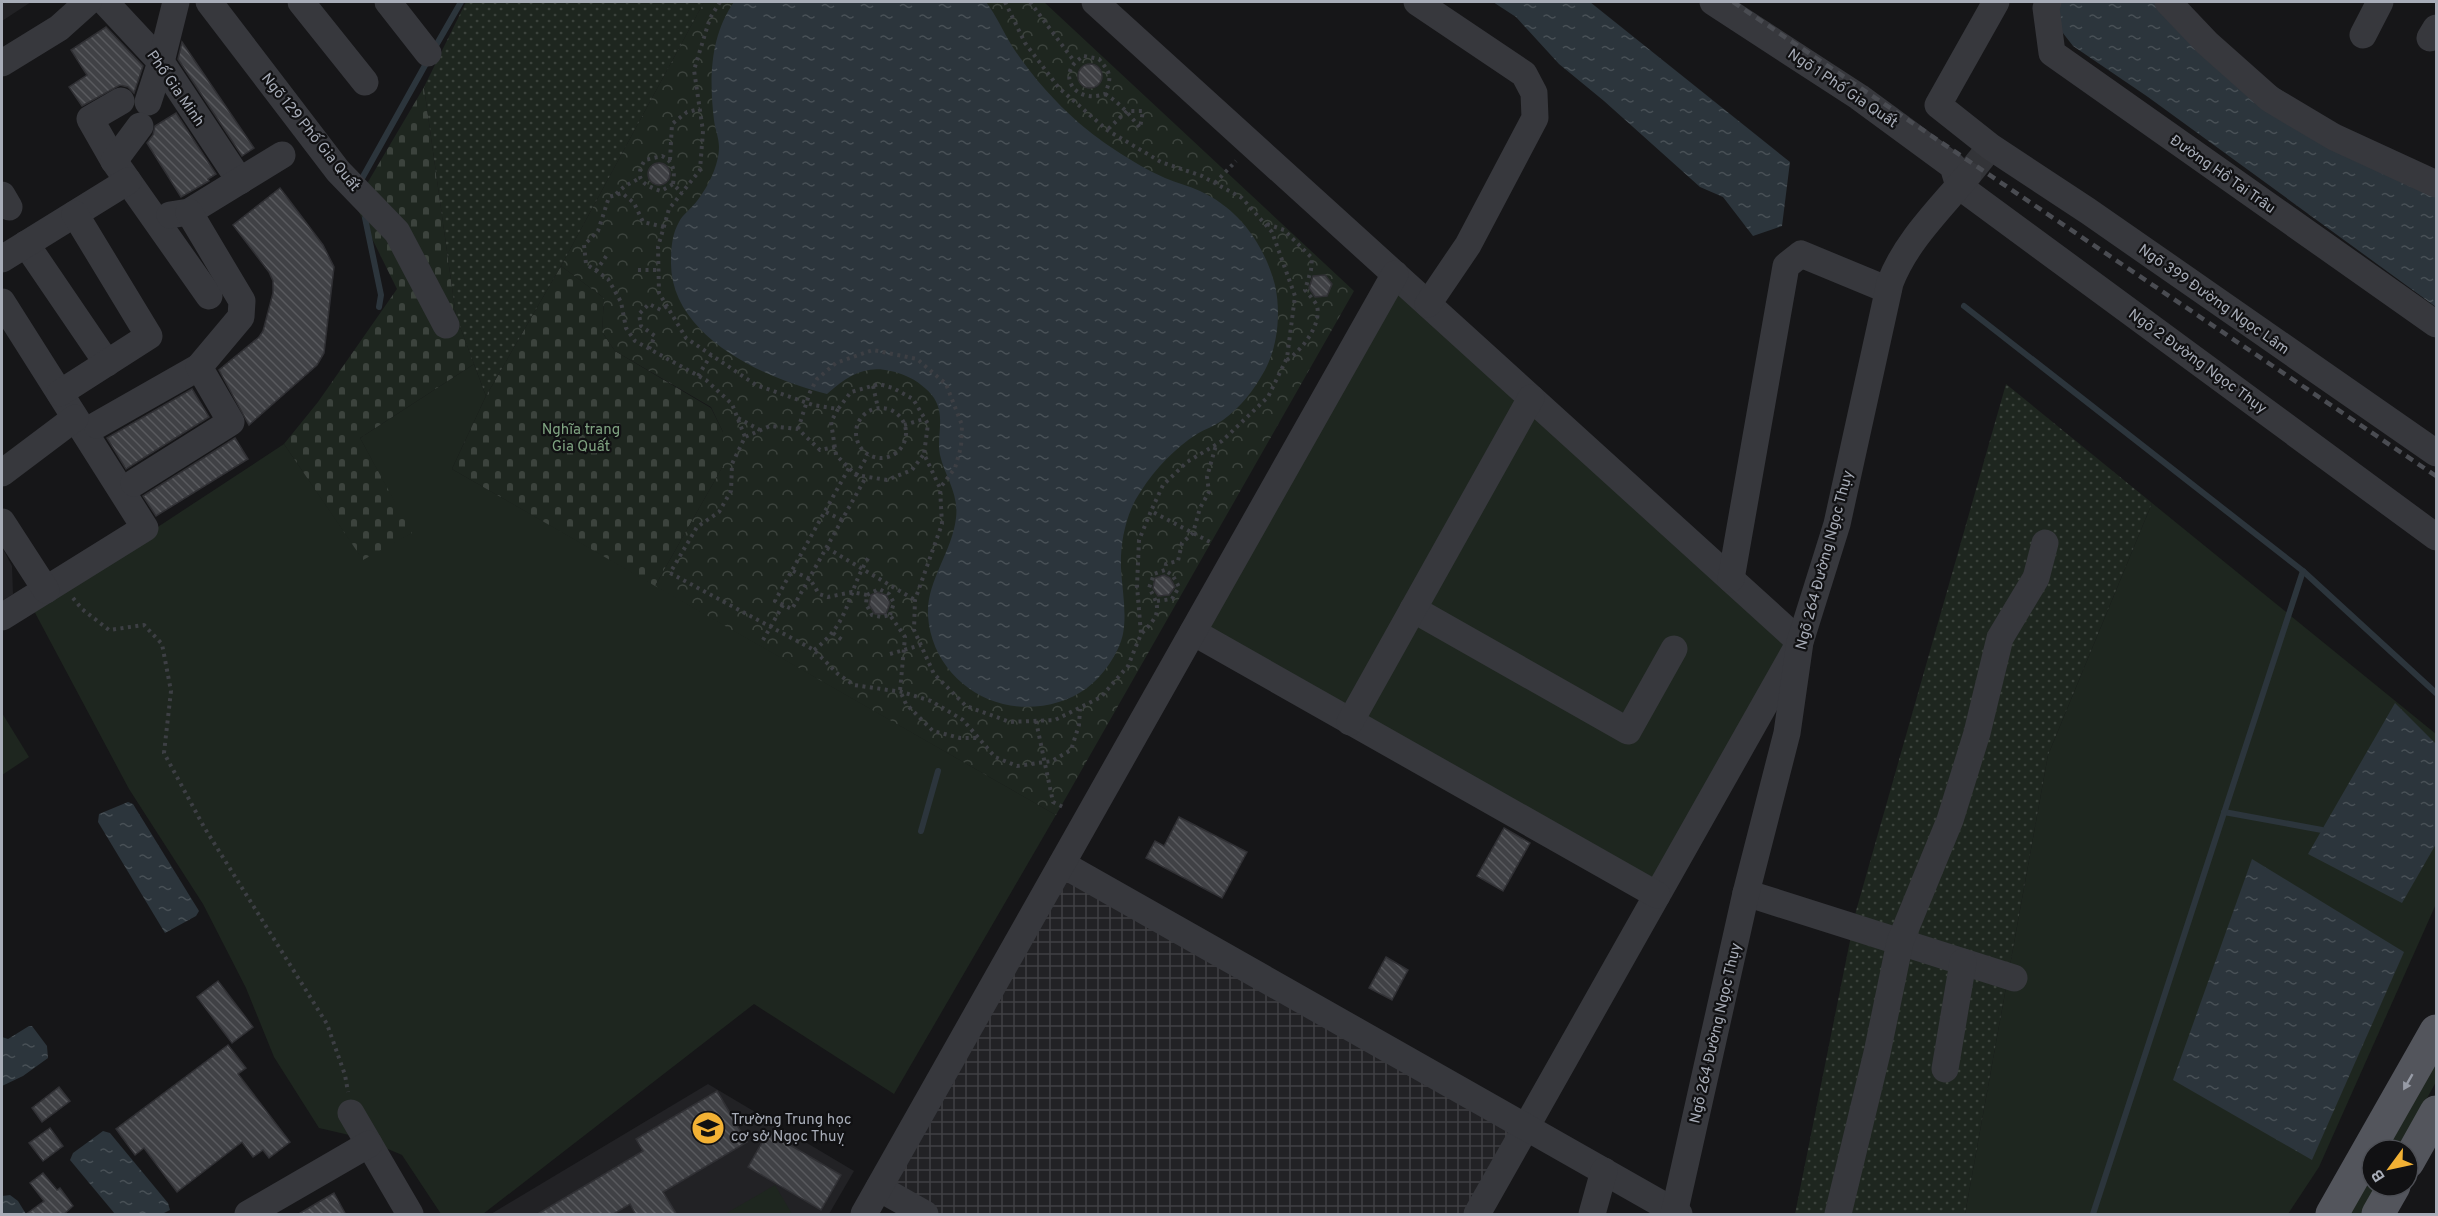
<svg xmlns="http://www.w3.org/2000/svg" width="2438" height="1216" viewBox="0 0 2438 1216" font-family="Overpass,sans-serif">
<style>
.built{fill:#222225}
.industrial{fill:url(#industrial-grid)}
.grass{fill:#1e261f}
.cemetery{fill:url(#cemetery-stones)}
.park{fill:url(#park-crowns)}
.garden{fill:url(#garden-dots)}
.water{fill:url(#water-ripples)}
.lines{fill:none;stroke-linecap:round;stroke-linejoin:round}
.stream{stroke:#2c353c;stroke-width:6}
.building{fill:url(#building-back-hatch);stroke:#303034;stroke-width:1.5}
.minor-tunnel{stroke:#333438;stroke-width:27;stroke-dasharray:27 14;stroke-linecap:butt}
.path{stroke:#3d3f44;stroke-width:4;stroke-dasharray:3 4.5;stroke-linecap:butt}
.minor{stroke:#37383d;stroke-width:27}
.major{stroke:#53555c;stroke-width:33}
.rail{stroke:#4a4c52;stroke-width:4.5;stroke-dasharray:8 6;stroke-linecap:butt}
.oneway{fill:#979ba6}
.labels{text-anchor:middle;stroke-width:4.5;stroke-linejoin:round;paint-order:stroke}
.street-label{font-size:15px;fill:#a8adb8;stroke:#111113}
.park-label{font-size:15px;fill:#7fa381;stroke:#111113}
.poi-label{font-size:15px;fill:#a8adb8;stroke:#111113;text-anchor:start}
</style>
<defs>
<pattern id="industrial-grid" width="8" height="8" patternUnits="userSpaceOnUse" patternTransform="scale(1.5)"><rect width="8" height="8" fill="#222225"/><path d="M0 4h8M4 0v8" fill="none" stroke="#3f3f43"/></pattern>
<pattern id="cemetery-stones" width="16" height="16" patternUnits="userSpaceOnUse" patternTransform="scale(1.5)"><rect width="16" height="16" fill="#1e261f"/><path d="M2 7V4a2 2 0 0 1 4 0v3zM10 15v-3a2 2 0 0 1 4 0v3z" fill="#3c433d"/></pattern>
<pattern id="park-crowns" width="20" height="18" patternUnits="userSpaceOnUse" patternTransform="scale(1.5)"><rect width="20" height="18" fill="#1e261f"/><path d="M2 6a3 3 0 1 1 6 0M12 15a3 3 0 1 1 6 0" fill="none" stroke="#3c433d"/></pattern>
<pattern id="garden-dots" width="8" height="8" patternUnits="userSpaceOnUse" patternTransform="scale(1.5)"><rect width="8" height="8" fill="#1e261f"/><path d="M2 2h.1M6 6h.1" fill="none" stroke="#3c433d" stroke-width="1.8" stroke-linecap="round"/></pattern>
<pattern id="water-ripples" width="26" height="14" patternUnits="userSpaceOnUse" patternTransform="scale(1.5)"><rect width="26" height="14" fill="#2c353c"/><path d="M2 4q2-2 4 0t4 0M15 11q2-2 4 0t4 0" fill="none" stroke="#485056"/></pattern>
<pattern id="building-back-hatch" width="6" height="6" patternUnits="userSpaceOnUse" patternTransform="scale(1.5)"><rect width="6" height="6" fill="#404145"/><path d="M-1 5l2 2M0 0l6 6M5-1l2 2" fill="none" stroke="#595a5e"/></pattern>
</defs>
<rect width="100%" height="100%" fill="#161618"/>
<g class="built">
<polygon points="2,2 31,2 2,21"/>
<polygon points="2,547 12,566 13,594 2,601"/>
<polygon points="708,1084 854,1171 829,1214 491,1214"/>
</g>
<polygon class="industrial" points="1062,864 1526,1127 1477,1214 914,1214 879,1188"/>
<g class="grass">
<polygon points="1395,274 1800,642 1657,895 1193,632"/>
<polygon points="474,364 486,396 452,469 1056,815 894,1094 754,1004 483,1214 441,1214 402,1155 362,1138 319,1128 274,1057 246,988 203,904 129,789 33,609 284,444 363,559 411,533 360,438"/>
<polygon points="2152,503 2436,734 2436,904 2319,1167 2288,1214 1965,1214 2048,755"/>
<polygon points="2,713 29,757 2,775"/>
<polygon points="2436,1061 2436,1082 2398,1150 2386,1150"/>
<polygon points="2372,1175 2372,1186 2377,1186 2361,1214 2349,1214"/>
<polygon points="775,1185 792,1214 725,1214"/>
</g>
<g class="cemetery">
<polygon points="424,87 456,316 474,364 360,438 412,533 363,560 284,444 318,402 397,289 355,204"/>
<polygon points="561,266 604,298 602,332 615,351 711,408 723,432 723,466 655,586 452,469 486,396"/>
</g>
<polygon class="park" points="704,2 1044,2 1354,291 1056,815 655,586 723,466 723,432 711,407 615,351 602,332 604,298 561,266"/>
<g class="garden">
<polygon points="466,2 704,2 561,266 486,396 456,316 424,87"/>
<polygon points="2006,384 2152,503 2048,755 1965,1214 1795,1214 1856,911"/>
</g>
<g class="water">
<path d="M734 2H986C996 15 1003 31 1012 46 1030 74 1054 101 1079 123 1102 143 1138 166 1165 178 1177 183 1189 186 1200 191 1239 209 1264 244 1275 285 1281 312 1278 346 1265 370 1254 390 1241 407 1223 420 1215 426 1205 429 1197 434 1175 448 1155 469 1141 491 1126 512 1120 543 1121 568 1122 589 1127 612 1123 634 1119 653 1103 676 1087 688 1064 705 1031 711 1003 704 963 694 931 660 928 616 926 581 952 553 956 518 959 493 945 477 940 455 936 437 946 417 934 398 928 389 916 380 906 376 872 362 853 371 827 394 765 379 670 336 671 262 671 249 672 234 679 222 683 214 692 208 697 201 708 187 719 165 719 147 719 138 715 129 714 120 709 79 710 36 734 2Z"/>
<polygon points="1493,2 1590,2 1790,162 1782,226 1753,236 1723,197 1700,187 1604,101 1559,64 1516,17"/>
<polygon points="2056,2 2156,2 2166,13 2436,194 2436,307 2148,97 2073,46 2059,28"/>
<polygon points="2395,703 2436,744 2436,844 2402,903 2308,854"/>
<polygon points="128,802 133,804 199,911 196,916 165,933 98,822 99,814"/>
<polygon points="2252,859 2404,952 2312,1160 2173,1080"/>
<polygon points="29,1026 32,1026 47,1046 48,1058 23,1076 2,1086 2,1037 8,1039"/>
<polygon points="103,1131 110,1133 168,1203 170,1210 162,1214 115,1214 70,1160 73,1153"/>
<polygon points="10,1195 18,1201 26,1214 2,1214 2,1196"/>
</g>
<g class="lines">
<g class="stream">
<polyline points="434,49 461,2"/>
<polyline points="360,182 428,60"/>
<polyline points="365,218 381,295 379,307"/>
<polyline points="1964,306 2303,571 2436,693"/>
<polyline points="2224,812 2322,830"/>
<polyline points="921,831 938,771"/>
<polyline points="2093,1214 2303,571"/>
</g>
</g>
<g class="building">
<polygon points="106,27 143,66 134,93 128,87 120,85 82,106 69,87 87,75 71,50"/>
<polygon points="182,42 254,148 242,156 178,59"/>
<circle cx="1090" cy="76" r="12"/>
<polygon points="176,113 216,174 208,179 209,181 181,197 147,143 153,135 155,126"/>
<circle cx="659" cy="174" r="11"/>
<polygon points="280,188 323,245 334,267 324,353 317,365 249,425 219,370 259,337 263,331 273,293 273,281 269,272 233,225"/>
<polygon points="1325,275 1332,284 1327,296 1315,297 1309,288 1313,276"/>
<polygon points="192,389 209,417 126,469 107,438"/>
<polygon points="235,438 248,459 156,516 143,496"/>
<polygon points="1164,575 1170,578 1175,587 1169,595 1158,596 1153,588 1155,578"/>
<polygon points="877,592 886,595 890,603 886,614 875,614 869,605 871,595"/>
<polygon points="1179,817 1247,852 1222,898 1146,858 1155,841 1164,846"/>
<polygon points="1504,828 1530,843 1503,891 1477,876"/>
<polygon points="1386,957 1408,970 1392,1000 1369,988"/>
<polygon points="218,981 253,1027 232,1043 197,997"/>
<polygon points="228,1045 246,1068 238,1074 290,1142 269,1158 263,1150 253,1157 242,1142 177,1192 144,1148 135,1155 116,1129"/>
<polygon points="59,1087 70,1101 42,1122 32,1108"/>
<polygon points="717,1091 747,1142 663,1192 677,1215 636,1215 630,1204 612,1215 536,1215 643,1151 636,1139"/>
<polygon points="50,1128 63,1146 43,1161 29,1143"/>
<polygon points="768,1132 841,1175 821,1210 748,1167"/>
<polygon points="43,1173 57,1190 60,1188 73,1206 63,1215 25,1215 44,1201 30,1183"/>
<polygon points="334,1193 346,1215 297,1215 322,1200"/>
</g>
<g class="lines">
<polyline class="minor-tunnel" points="1968,175 1984,155"/>
<g class="path">
<polyline points="720,2 710,18 694,70 703,131 700,170 669,209 658,247 659,293 686,338 756,385 813,405 838,409 851,392 879,384 893,388 913,399 928,424 924,454 940,488 942,524 915,600 914,630 934,674 966,706 1010,722 1055,720 1101,697 1128,666 1141,634 1137,586 1139,540 1151,511 1212,543"/>
<polyline points="1005,2 1025,43 1059,88 1107,130 1161,162 1202,176 1242,198 1272,232 1295,296 1287,358 1268,397 1222,441 1187,462 1163,485 1151,511"/>
<polyline points="1030,2 1074,61"/>
<path d="M1084 56 1099 59C1111 74 1112 76 1105 94 1074 105 1054 72 1084 56Z"/>
<path d="M1105 94C1120 103 1129 114 1140 128L1143 111H1127L1107 130"/>
<polyline points="670,160 672,124 687,112 700,109"/>
<polyline points="1215,183 1236,161"/>
<path d="M673 184C675 171 674 162 662 156L645 160C633 179 643 185 661 191L673 184 682 193"/>
<polyline points="616,194 625,186 640,178"/>
<path d="M1267 224 1284 230 1312 258 1311 270 1305 290C1309 295 1315 301 1317 306 1322 325 1301 351 1287 360"/>
<polyline points="664,227 643,222 634,203 622,193 609,197 598,231 584,245 586,264 608,279 621,302 626,328 635,341 706,380 732,404 745,437"/>
<polyline points="638,270 658,270"/>
<polyline points="596,271 607,255"/>
<polyline points="649,349 655,336 641,326 639,314 649,304 661,310 667,306"/>
<polyline points="698,376 711,355"/>
<polyline points="873,386 878,408"/>
<circle cx="881" cy="433" r="25"/>
<polyline points="838,409 831,422 836,455 856,475 887,480 912,470 924,454"/>
<polyline points="738,418 760,430"/>
<polyline points="904,425 924,419"/>
<polyline points="798,429 810,392 817,379 836,363 873,350 917,359 946,384 962,425 961,447 955,468 940,488"/>
<polyline points="835,447 820,450 798,429 770,426 745,437 732,464 731,491 719,512 697,527 670,573 814,650 838,674 854,685 902,692 931,701 963,720 995,757 1017,766 1052,761 1071,750 1079,725 1080,709"/>
<polyline points="856,475 868,455"/>
<polyline points="826,512 842,520"/>
<polyline points="827,548 915,600"/>
<polyline points="793,571 810,579 819,594 828,597 852,592 867,595 866,604 872,615 881,617 890,615 905,637 900,691 906,704 933,731 960,738 980,738"/>
<polyline points="867,595 879,589 889,594 894,603 890,615"/>
<polyline points="73,598 82,609 109,630 144,625 162,644 171,691 164,753 204,827 327,1024 345,1075 348,1092"/>
<polyline points="1157,601 1172,599 1179,587 1173,576 1165,570"/>
<polyline points="783,605 775,601 849,468"/>
<polyline points="833,633 845,642"/>
<path d="M1142 633C1159 616 1162 609 1149 588L1154 574 1165 570 1166 564 1178 561 1182 543 1193 533 1200 508 1209 492 1207 477 1216 445"/>
<polyline points="763,640 783,605 792,609 866,477"/>
<path d="M814 650C852 621 846 593 869 557"/>
<polyline points="890,654 921,645"/>
<polyline points="1036,721 1053,802 1063,807"/>
</g>
<g class="minor">
<polyline points="105,2 161,62 240,181"/>
<polyline points="209,2 338,171 397,232 446,325"/>
<polyline points="301,2 365,82"/>
<polyline points="388,2 428,53"/>
<polyline points="1095,2 1800,642 1477,1214"/>
<polyline points="1417,2 1524,74 1534,93 1535,118 1468,245 1428,304"/>
<polyline points="1713,2 1859,97 1953,166 1959,186 2436,537"/>
<polyline points="1996,2 1938,105 1991,147 2088,211 2436,453"/>
<polyline points="2048,2 2046,8 2052,53 2436,324"/>
<polyline points="2168,2 2207,43 2270,99 2334,137 2436,184"/>
<polyline points="2363,35 2380,2"/>
<polyline points="2430,38 2436,28"/>
<polyline points="2,63 59,28 88,2"/>
<polyline points="121,101 90,119 114,161 209,296"/>
<polyline points="148,102 161,62 176,2"/>
<polyline points="114,161 140,126"/>
<polyline points="2,195 9,207"/>
<polyline points="170,215 189,212 282,155"/>
<polyline points="26,244 107,363"/>
<polyline points="2,259 128,181"/>
<polyline points="2,302 145,528 2,617"/>
<polyline points="60,393 149,336 75,214"/>
<polyline points="97,425 199,367"/>
<polyline points="2,473 75,418"/>
<polyline points="134,483 231,422 199,367 241,317 242,301 189,212"/>
<polyline points="2,522 46,590"/>
<polyline points="1731,579 1786,266 1801,254 1888,290"/>
<polyline points="1413,609 1628,731 1674,649"/>
<polyline points="1193,632 1657,895"/>
<polyline points="1350,722 1531,398"/>
<polyline points="1062,864 1679,1214"/>
<polyline points="1746,893 2014,978"/>
<polyline points="1945,1069 1963,962"/>
<polyline points="351,1113 410,1214"/>
<polyline points="879,1188 925,1214"/>
<polyline points="248,1214 369,1144"/>
<polyline points="864,1214 1395,274"/>
<polyline points="1592,1214 1604,1171"/>
<path d="M1674 1214 1746 893 1787 733 1800 642 1837 524 1890 283C1906 241 1940 209 1968 175"/>
<polyline points="1838,1214 1877,1053 1900,942 1950,820 1977,733 2000,638 2036,578 2045,543"/>
</g>
<g class="major">
<polyline points="2408,1162 2436,1112"/>
<polyline points="2332,1214 2436,1031"/>
<polyline points="2378,1214 2394,1186"/>
</g>
<polyline class="rail" points="1733,2 2436,476"/>
</g>
<defs><path id="oneway-solid" d="M-6-.8H1V-3.2L6.5 0L1 3.2V.8H-6Z" transform="scale(1.5)"/></defs>
<use class="oneway" href="#oneway-solid" transform="translate(2408 1082) rotate(120)"/>
<defs>
<symbol id="school-disc" viewBox="-11 -11 22 22"><circle r="9.5" fill="#f2b134" stroke="#111113"/><path d="M0-5L7-2L0 1L-7-2ZM-4 1L0 2.5L4 1V4Q0 6-4 4Z" fill="#111"/></symbol>
</defs>
<g fill-rule="evenodd">
<use href="#school-disc" x="689" y="1109" width="38" height="38"/>
</g>
<g class="labels">
<g class="street-label">
<text transform="translate(176 88) rotate(55)" y="5">Phố Gia Minh</text>
<text transform="translate(1843 88) rotate(34)" y="5">Ngõ 1 Phố Gia Quất</text>
<text transform="translate(311 132) rotate(51)" y="5">Ngõ 129 Phố Gia Quất</text>
<text transform="translate(2223 174) rotate(35)" y="5">Đường Hồ Tai Trâu</text>
<text transform="translate(2214 299) rotate(35)" y="5">Ngõ 399 Đường Ngọc Lâm</text>
<text transform="translate(2198 361) rotate(36)" y="5">Ngõ 2 Đường Ngọc Thụy</text>
<text transform="translate(1824 560) rotate(-75)" y="5">Ngõ 264 Đường Ngọc Thụy</text>
<text transform="translate(1715 1033) rotate(-77)" y="5">Ngõ 264 Đường Ngọc Thụy</text>
</g>
<g class="park-label">
<text x="581" y="434">Nghĩa trang<tspan x="581" dy="17">Gia Quất</tspan></text>
</g>
<g class="poi-label">
<text x="731" y="1124">Trường Trung học<tspan x="731" dy="17">cơ sở Ngọc Thuỵ</tspan></text>
</g>
</g>
<rect width="2438" height="1216" fill="none" stroke="#a8adb8" stroke-width="6"/>
<g transform="translate(2390 1168) rotate(237)"><circle r="28" fill="#111113" stroke="#4d4f55" stroke-width="1.5"/>
<path d="M0-4.5L10 22L0 15L-10 22Z" fill="#f2b134"/>
<text y="-9" font-size="16" font-weight="bold" text-anchor="middle" fill="#a8adb8">B</text>
</g>
</svg>
